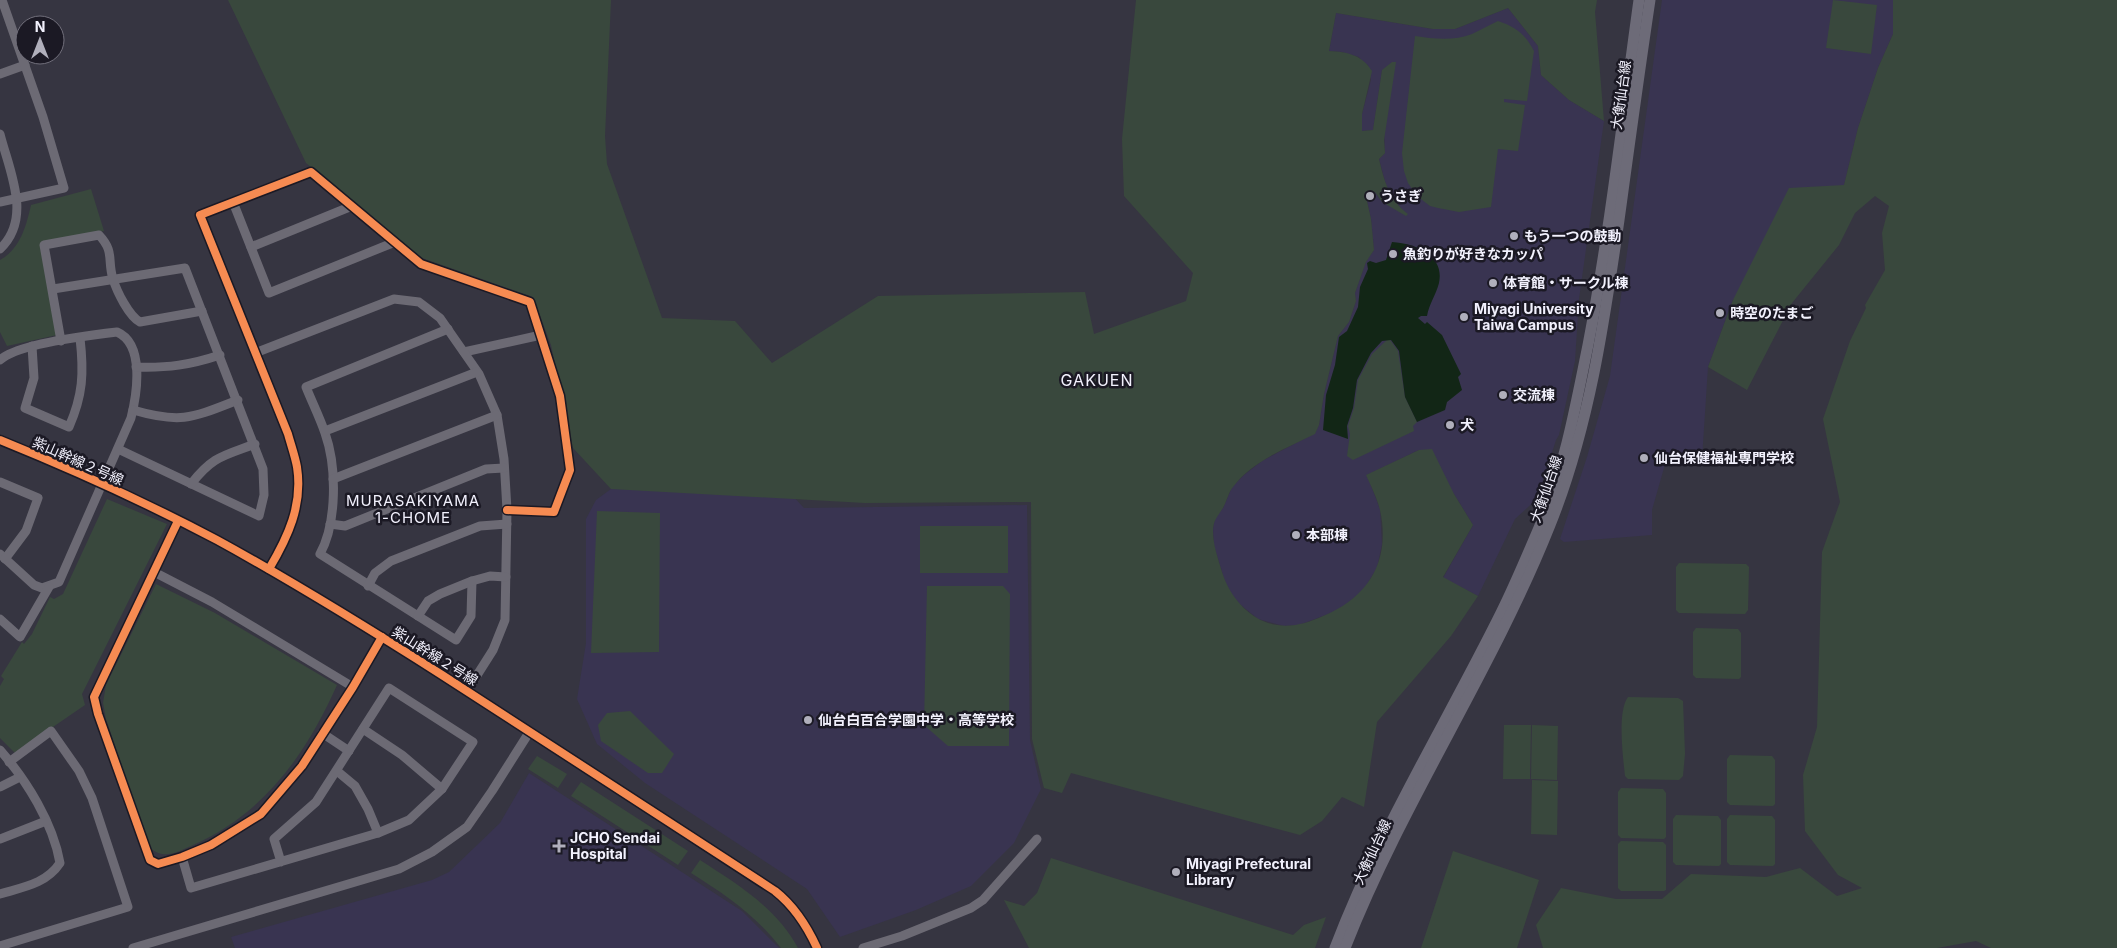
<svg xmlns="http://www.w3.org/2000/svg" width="2117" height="948" viewBox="0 0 2117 948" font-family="Inter,'Noto Sans JP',sans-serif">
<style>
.built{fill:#393451}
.green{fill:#39483d}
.water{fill:#122616}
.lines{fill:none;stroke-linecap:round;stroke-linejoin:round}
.minor{stroke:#6c6a74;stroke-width:9}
.major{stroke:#6d6b78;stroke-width:11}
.cycleway-casing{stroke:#1b1924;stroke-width:11}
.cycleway{stroke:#f68b52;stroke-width:8}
.poi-dot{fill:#b0afbb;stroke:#1b1924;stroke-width:2}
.labels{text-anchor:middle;stroke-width:5;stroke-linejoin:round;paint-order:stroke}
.street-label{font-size:14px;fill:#f2f1fd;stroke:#1b1924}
.poi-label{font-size:14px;font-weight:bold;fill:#f2f1fd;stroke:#1b1924;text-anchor:start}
.neighbourhood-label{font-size:15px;letter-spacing:1px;fill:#f2f1fd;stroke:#1b1924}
.quarter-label{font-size:16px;letter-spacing:1px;fill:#f2f1fd;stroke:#1b1924}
</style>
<rect width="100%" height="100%" fill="#363541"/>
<g class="built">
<polygon points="1662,0 1893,0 1893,34 1878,68 1858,128 1844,185 1733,300 1708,367 1702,459 1666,461 1652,510 1652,535 1564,542 1560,539 1587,457 1610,376"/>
<polygon points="1508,8 1538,46 1541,75 1569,100 1604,121 1579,299 1575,361 1559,435 1556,440 1537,499 1515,519 1478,596 1443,578 1473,525 1454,494 1419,450 1367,475 1380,509 1382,544 1377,568 1363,591 1339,610 1299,625 1284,626 1258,619 1236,601 1226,585 1214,546 1213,529 1215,517 1223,508 1232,487 1244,475 1262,461 1315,433 1319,425 1324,394 1338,336 1349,322 1356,301 1355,293 1366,261 1374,250 1371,219 1365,192 1375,192 1382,202 1401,209 1387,189 1379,159 1385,153 1382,70 1373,130 1362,131 1362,114 1371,80 1368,65 1362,62 1359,57 1342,52 1329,51 1336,13 1433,29 1455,29"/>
<polygon points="611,489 788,491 804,508 1027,505 1030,740 1041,789 1014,843 971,886 916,910 840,937 807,889 645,783 597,744 577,699 586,643 586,519 596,500"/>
<polygon points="529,773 742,911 779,948 235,948 231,937 432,880 449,872 500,823"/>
</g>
<g class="green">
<path d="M228 0H611L605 136 607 164 662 318 735 321 772 363 878 296 1085 292 1094 334 1186 301 1193 273 1124 196 1122 139 1136 0H1597L1595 12 1604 121 1569 100 1541 75 1538 46 1508 8 1455 29H1433L1336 13 1329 51C1348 52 1362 55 1372 71L1362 114V131L1373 130 1382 70 1392 62H1396L1384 140 1385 153 1379 159C1384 180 1389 200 1408 214L1406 216 1382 202 1375 192H1365L1371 219 1374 250 1366 262 1355 293 1356 301 1349 322 1338 336 1324 394 1319 425 1315 434C1287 448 1252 461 1233 487 1228 493 1227 501 1223 508 1218 516 1213 520 1213 531 1213 545 1218 558 1222 572 1229 594 1245 615 1268 623 1287 629 1306 624 1323 616 1369 597 1391 560 1380 510 1377 498 1371 486 1366 475L1419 450 1432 449 1454 494 1473 525 1443 577 1478 596 1451 636 1377 722 1364 807 1342 797 1322 821 1300 835 1071 773 1062 793 1044 788 1032 739 1031 502 865 503 611 489 573 448 551 345 533 297 422 258 306 163Z"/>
<polygon points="1833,0 1877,5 1871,54 1826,48"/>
<polygon points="1893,0 2117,0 2117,948 1991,948 1976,941 1937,948 1543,948 1536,925 1561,888 1616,899 1662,899 1691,874 1766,877 1800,868 1837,896 1862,888 1838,875 1805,831 1803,775 1817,727 1822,552 1840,502 1823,419 1850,341 1866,308 1865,305 1885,270 1882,233 1889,206 1875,196 1855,213 1839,245 1792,303 1747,390 1708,367 1733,300 1789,188 1844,185 1858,128 1878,68 1893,34"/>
<path d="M1498 21C1516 27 1525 34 1534 51L1527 101 1504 99V102L1525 105 1518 151 1498 149 1491 207 1459 212 1438 208 1430 206 1417 196 1408 183 1404 171 1402 153 1415 36C1434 39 1454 41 1472 34 1481 30 1489 25 1498 21Z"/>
<path d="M91 189 104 231 47 242 57 335 7 346 0 332V260C20 249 26 227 31 205Z"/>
<polygon points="1387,340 1390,340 1398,351 1405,397 1417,422 1413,426 1414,431 1353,460 1347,456 1350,434 1348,426 1354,408 1358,380 1372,354"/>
<polygon points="107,499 167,524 82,694 85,705 15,753 0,738 0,686 4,679 1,676 22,642 24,644 32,634 50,597 54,599 63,594"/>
<polygon points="597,511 660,513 659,652 591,653"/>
<rect x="920" y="526" width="88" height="47"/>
<polygon points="1679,563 1746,564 1749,567 1748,610 1745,614 1679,613 1676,610 1676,567"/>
<path d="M156 584 215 613 337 685C305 756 264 814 191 846 175 853 164 860 149 847L106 719 103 703 106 685Z"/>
<polygon points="927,586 1003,586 1010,594 1009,746 948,746 924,725"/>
<polygon points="1696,628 1738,629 1741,633 1741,677 1739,679 1696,678 1693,675 1693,632"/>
<path d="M1628 697 1678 698 1683 701 1685 754 1683 776 1679 780 1628 779 1625 776C1623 757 1617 712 1628 697Z"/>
<polygon points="630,711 674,754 662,773 648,773 601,741 598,725 607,713"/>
<polygon points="1504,725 1531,725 1530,779 1503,779"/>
<polygon points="1532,725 1558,726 1557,780 1531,779"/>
<polygon points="1730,755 1772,756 1775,760 1775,804 1773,806 1730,805 1727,802 1727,759"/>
<polygon points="537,756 567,774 558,788 528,769"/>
<polygon points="1532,780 1558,781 1557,835 1531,834"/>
<polygon points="581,782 688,851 678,865 571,796"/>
<polygon points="1621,788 1663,789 1666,793 1666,837 1664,839 1621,838 1618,835 1618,792"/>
<polygon points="1676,815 1718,816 1721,820 1721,864 1719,866 1676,865 1673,862 1673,819"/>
<polygon points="1730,815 1772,816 1775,820 1775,864 1773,866 1730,865 1727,862 1727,819"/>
<polygon points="1621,841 1663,842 1666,845 1666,890 1664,891 1621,891 1618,888 1618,844"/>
<polygon points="1453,851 1539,880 1517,948 1421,948"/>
<polygon points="1051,858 1293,935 1304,925 1326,917 1315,948 1029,948 1004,900 1024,906 1037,893"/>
<path d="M700 860C737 884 777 908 798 948H781C755 915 726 895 691 873Z"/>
</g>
<path class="water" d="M1392 242C1413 243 1445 254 1439 283 1436 295 1429 304 1427 316H1421L1418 318 1425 324 1427 322 1442 335 1461 374 1458 377 1462 390 1447 402 1445 410 1417 422 1405 397 1399 351 1391 340 1382 341 1371 353 1357 380 1353 408 1347 426 1348 439 1323 430 1326 395 1335 365 1339 337 1347 331 1358 307 1360 287 1368 269 1367 263 1370 261 1376 263 1386 260Z"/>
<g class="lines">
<g class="minor">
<polyline points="0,74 25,65"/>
<path d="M0 134C9 170 33 218 0 249"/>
<polyline points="0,202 64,188 43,117 2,0"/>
<polyline points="233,202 269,293 395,242"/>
<polyline points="251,247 352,206"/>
<polyline points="53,289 185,268 263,469 264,495 259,516 118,449"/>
<path d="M448 329 306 387C312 402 320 418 325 433 337 467 337 523 320 554L456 640 471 616 472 581"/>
<path d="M61 341 44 245 99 235C115 252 107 260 113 279 117 292 129 316 140 322L202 311"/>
<path d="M32 346 34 378 25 408 69 427C83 395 84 373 80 338"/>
<polyline points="464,352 541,335"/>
<polyline points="255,353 394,299 419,302 440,318 479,374 497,415 504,459 507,510 505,620 493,650 467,691"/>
<path d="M0 360C17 344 91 335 117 332 145 344 137 394 131 418L59 582 42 588 34 585 0 554"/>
<path d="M136 367C168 368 190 365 220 355"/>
<path d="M133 410C181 424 192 418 238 400"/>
<polyline points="325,431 477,372"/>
<path d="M0 440C74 470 147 503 217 540 294 582 368 628 442 675 553 746 664 819 775 891 794 906 807 926 817 948"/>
<polyline points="333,479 497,415"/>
<polyline points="0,482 38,498 26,531 5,559"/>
<path d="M191 484C213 456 223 456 255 444"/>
<polyline points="178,521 94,697 98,714 150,860 158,864 182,857 211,845 261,814 302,766 353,687 382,637"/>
<polyline points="330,524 345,526 486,469 504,468"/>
<path d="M269 569C288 537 303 505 297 467 295 456 291 445 288 434L200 215 311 172 421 264 530 302 560 396 570 470 554 512 507 510"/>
<polyline points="154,572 212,602 353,687"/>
<polyline points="368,586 375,573 391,561 480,526 507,524"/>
<polyline points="418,616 428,601 440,594 472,581 490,576 506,577"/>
<polyline points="0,619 20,637 49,587"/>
<polyline points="363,729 402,755 442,789"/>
<polyline points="322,733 349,751"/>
<path d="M0 750C27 781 53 823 60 863 46 884 23 887 0 894"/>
<polyline points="337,771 355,786 368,809 378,833"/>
<polyline points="0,787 20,777"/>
<polyline points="0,839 46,821"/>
<polyline points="182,857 191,888 378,833 409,820 442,789 473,742 389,688 316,802 274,839 281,862"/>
<polyline points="0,946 128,907 92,798 79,771 51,731 9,762"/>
<polyline points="133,948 399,869 432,852 467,827 492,791 530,731"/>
<polyline points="863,948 902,936 971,908 983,900 1037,839"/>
</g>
<g class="major">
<path d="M1335 948C1380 830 1445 726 1501 613 1516 583 1529 551 1542 521 1565 465 1576 404 1588 345 1610 231 1623 115 1639 0"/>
<path d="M1345 948C1402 802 1492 671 1550 525 1589 428 1604 324 1619 220 1629 147 1639 73 1650 0"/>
</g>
<defs>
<g id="cycleway">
<path d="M0 440C74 470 147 503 217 540 294 582 368 628 442 675 553 746 664 819 775 891 794 906 807 926 817 948"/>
<polyline points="178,521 94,697 98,714 150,860 158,864 182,857 211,845 261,814 302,766 353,687 382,637"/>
<path d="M269 569C288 537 303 505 297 467 295 456 291 445 288 434L200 215 311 172 421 264 530 302 560 396 570 470 554 512 507 510"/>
</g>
</defs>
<use href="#cycleway" class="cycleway-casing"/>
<use href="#cycleway" class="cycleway"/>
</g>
<g class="poi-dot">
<circle cx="1370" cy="196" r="5"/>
<circle cx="1514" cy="236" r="5"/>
<circle cx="1393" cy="254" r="5"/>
<circle cx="1493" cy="283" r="5"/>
<circle cx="1720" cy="313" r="5"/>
<circle cx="1464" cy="317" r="5"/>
<circle cx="1503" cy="395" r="5"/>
<circle cx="1450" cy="425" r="5"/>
<circle cx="1644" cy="458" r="5"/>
<circle cx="1296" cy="535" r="5"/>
<circle cx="808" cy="720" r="5"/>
<path d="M556.5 838.5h5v5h5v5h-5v5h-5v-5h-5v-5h5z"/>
<circle cx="1176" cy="872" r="5"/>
</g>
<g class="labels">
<g class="street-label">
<text transform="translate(1621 95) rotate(-82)" y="5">大衡仙台線</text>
<text transform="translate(78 461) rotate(24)" y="5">紫山幹線２号線</text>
<text transform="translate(1546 489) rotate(-71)" y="5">大衡仙台線</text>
<text transform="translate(435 656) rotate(32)" y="5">紫山幹線２号線</text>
<text transform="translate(1372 852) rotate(-65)" y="5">大衡仙台線</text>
</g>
<g class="poi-label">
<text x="1380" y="201">うさぎ</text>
<text x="1524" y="241">もう一つの鼓動</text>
<text x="1403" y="259">魚釣りが好きなカッパ</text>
<text x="1503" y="288">体育館・サークル棟</text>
<text x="1474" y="314">Miyagi University<tspan x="1474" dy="16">Taiwa Campus</tspan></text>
<text x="1730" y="318">時空のたまご</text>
<text x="1513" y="400">交流棟</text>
<text x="1460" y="430">犬</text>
<text x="1654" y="463">仙台保健福祉専門学校</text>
<text x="1306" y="540">本部棟</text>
<text x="818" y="725">仙台白百合学園中学・高等学校</text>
<text x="570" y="843">JCHO Sendai<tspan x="570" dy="16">Hospital</tspan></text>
<text x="1186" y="869">Miyagi Prefectural<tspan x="1186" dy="16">Library</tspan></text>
</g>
<g class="neighbourhood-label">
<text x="413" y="506">MURASAKIYAMA<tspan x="413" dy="17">1-CHOME</tspan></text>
</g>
<g class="quarter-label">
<text x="1097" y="386">GAKUEN</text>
</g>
</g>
<g transform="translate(40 40)"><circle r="24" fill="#1b1924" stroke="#716f7b"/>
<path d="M0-4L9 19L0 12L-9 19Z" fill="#b0afbb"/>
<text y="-8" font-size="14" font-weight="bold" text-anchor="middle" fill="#f2f1fd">N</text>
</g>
</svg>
